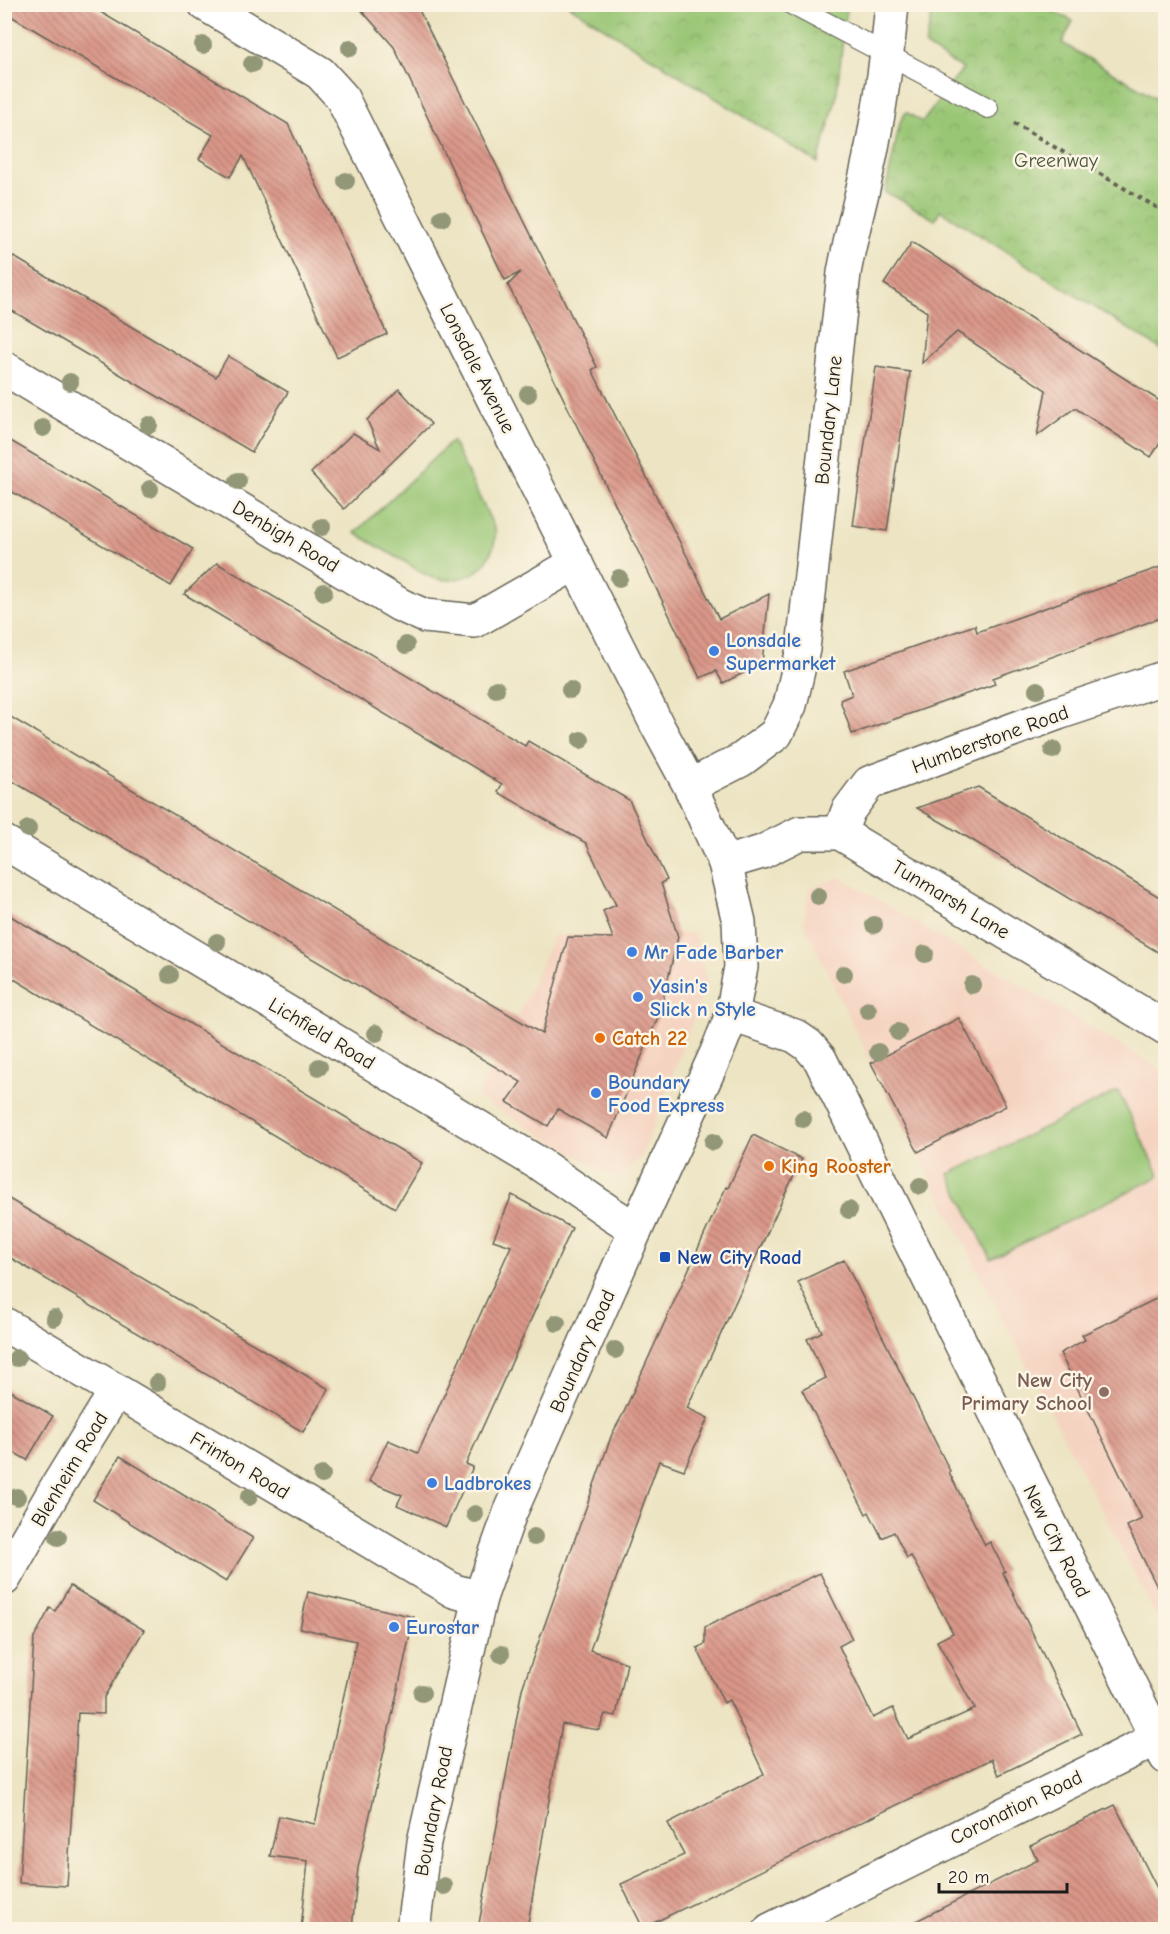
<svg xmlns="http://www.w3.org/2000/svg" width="1170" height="1934" viewBox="0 0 1170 1934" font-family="'Comic Neue',sans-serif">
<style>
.built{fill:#f5d3c1}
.park{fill:url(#park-crowns);stroke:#5a7148;stroke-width:1.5}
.garden{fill:#99c674;stroke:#5a7148;stroke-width:1.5}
.building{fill:url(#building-back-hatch)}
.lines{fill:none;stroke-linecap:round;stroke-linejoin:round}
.service-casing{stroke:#656256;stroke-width:22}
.minor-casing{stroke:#656256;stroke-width:36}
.tertiary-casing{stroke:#656256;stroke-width:36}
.path{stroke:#656256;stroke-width:4;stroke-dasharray:4.5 4.5;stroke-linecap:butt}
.service{stroke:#fff;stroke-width:20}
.minor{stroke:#fff;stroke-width:33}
.tertiary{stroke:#fff;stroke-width:33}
.tree{fill:#929778}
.shop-dot{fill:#3f7fe0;stroke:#fcf5e5;stroke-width:2}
.food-dot{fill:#e8710a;stroke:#fcf5e5;stroke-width:2}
.transit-dot{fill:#1a4fb4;stroke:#fcf5e5;stroke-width:2}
.education-dot{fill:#8d6e63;stroke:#fcf5e5;stroke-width:2}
.labels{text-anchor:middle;stroke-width:5;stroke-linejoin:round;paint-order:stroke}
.park-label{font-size:20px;fill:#48583b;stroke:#fcf5e5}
.street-label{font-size:20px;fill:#1c1c1c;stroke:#fcf5e5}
.shop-label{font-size:20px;font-weight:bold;fill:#366cbe;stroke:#fcf5e5;text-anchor:start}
.food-label{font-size:20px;font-weight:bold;fill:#c56008;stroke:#fcf5e5;text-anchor:start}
.transit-label{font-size:20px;font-weight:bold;fill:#164399;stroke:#fcf5e5;text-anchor:start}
.education-label{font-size:20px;font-weight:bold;fill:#785e54;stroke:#fcf5e5;text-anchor:end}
</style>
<defs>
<pattern id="park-crowns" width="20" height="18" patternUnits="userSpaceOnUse" patternTransform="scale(1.5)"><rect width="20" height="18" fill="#99c674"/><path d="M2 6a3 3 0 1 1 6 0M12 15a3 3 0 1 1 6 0" fill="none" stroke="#83aa64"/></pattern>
<pattern id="building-back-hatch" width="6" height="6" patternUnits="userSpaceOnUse" patternTransform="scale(1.5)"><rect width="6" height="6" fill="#da9789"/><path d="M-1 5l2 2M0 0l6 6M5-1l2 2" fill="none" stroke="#b07a6f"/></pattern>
</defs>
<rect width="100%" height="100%" fill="#fcf5e5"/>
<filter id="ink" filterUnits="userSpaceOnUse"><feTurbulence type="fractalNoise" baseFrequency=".0167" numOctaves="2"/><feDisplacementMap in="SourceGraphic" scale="12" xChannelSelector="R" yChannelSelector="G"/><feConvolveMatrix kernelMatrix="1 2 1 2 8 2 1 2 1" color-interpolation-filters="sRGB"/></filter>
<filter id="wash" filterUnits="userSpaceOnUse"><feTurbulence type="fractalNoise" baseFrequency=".008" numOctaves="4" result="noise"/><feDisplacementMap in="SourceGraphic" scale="24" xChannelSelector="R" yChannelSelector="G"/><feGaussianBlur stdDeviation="1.35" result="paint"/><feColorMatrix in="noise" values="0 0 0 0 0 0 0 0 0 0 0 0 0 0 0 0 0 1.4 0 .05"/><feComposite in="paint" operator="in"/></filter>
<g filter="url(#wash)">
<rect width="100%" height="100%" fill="#ece4c2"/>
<g class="built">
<polygon points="840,877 1165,1072 1165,1633 871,1063 804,923 809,888"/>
<polygon points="694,933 707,981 642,1156 618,1180 477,1097 526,999 554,935"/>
</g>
<g class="park">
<polygon points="568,5 847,5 836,100 818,163"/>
<path d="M934 5H1040L1073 21 1062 43 1165 103V352L940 210 935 220 894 196 885 193 900 122 906 112 922 122C937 105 948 86 963 69L925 46Z"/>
</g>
<g class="garden">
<path d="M452 441 495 529C497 540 492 554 485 563 474 578 448 584 431 577 422 574 414 568 407 563 389 553 372 543 355 533Z"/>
<polygon points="1118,1091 1160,1176 991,1259 949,1174"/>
</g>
<g id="blocks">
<g class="building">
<polygon points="4,4 87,4 288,124 387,334 337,357 243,156 230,177 199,159 213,135 4,12"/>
<polygon points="356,4 416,4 597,367 592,370 719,619 769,594 762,664 723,683 716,671 700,678 508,285 521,272 505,280 394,47"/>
<polygon points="912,242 1166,405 1166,434 1151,457 1075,408 1037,436 1046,390 957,332 922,363 927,312 884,284"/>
<polygon points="4,251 216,377 228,356 288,392 252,452 4,306"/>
<polygon points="876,367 910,372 887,531 853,526"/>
<polygon points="399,389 431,424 344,509 311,473 353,433 380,449 367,420"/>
<polygon points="4,437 193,549 171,586 4,487"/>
<polygon points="217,563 525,746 528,741 629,800 667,880 661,883 678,937 660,1012 608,1138 558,1109 548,1126 507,1102 521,1082 4,776 4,713 542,1034 568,937 613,938 603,911 616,905 586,843 498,792 502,784 184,594"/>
<polygon points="1166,565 1166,616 993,678 995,684 852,734 840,700 852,695 844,671 975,625 977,632"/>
<polygon points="978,787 1166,901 1166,957 967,837 917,808"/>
<polygon points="4,912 422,1163 395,1208 4,973"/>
<polygon points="959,1018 1006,1106 918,1152 871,1063"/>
<polygon points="753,1135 802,1159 784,1196 687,1408 708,1418 684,1470 659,1461 590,1650 627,1663 616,1716 605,1714 599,1730 562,1724 527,1929 478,1929 522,1689 612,1434 623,1414 726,1187 728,1188"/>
<polygon points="512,1195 572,1228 466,1464 473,1467 446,1527 397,1505 402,1495 369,1481 388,1440 418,1453 511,1246 493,1240"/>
<polygon points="4,1196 329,1389 303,1432 4,1254"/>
<polygon points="844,1260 950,1471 949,1472 985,1545 990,1542 1005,1571 1003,1573 1082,1734 999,1775 992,1759 643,1928 621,1884 684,1855 668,1823 764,1774 729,1700 724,1703 697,1648 705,1644 705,1627 820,1573 852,1639 839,1646 873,1718 893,1708 908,1739 975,1709 937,1641 953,1633 911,1556 907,1558 894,1532 882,1538 869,1512 866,1514 802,1390 826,1378 807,1339 822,1332 798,1282"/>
<polygon points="1166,1294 1166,1605 1127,1526 1142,1519 1060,1353 1085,1340 1082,1335"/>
<polygon points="4,1387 53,1416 27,1460 4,1447"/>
<polygon points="120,1456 253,1538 226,1582 93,1500"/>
<polygon points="70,1586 144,1630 104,1697 104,1714 78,1713 67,1886 19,1883 34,1638 50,1608 55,1611"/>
<polygon points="308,1592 414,1617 358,1868 352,1929 301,1929 308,1861 270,1856 279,1816 315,1824 356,1641 300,1628"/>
<polygon points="1115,1805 1166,1906 1166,1929 900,1929 1038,1860 1030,1846"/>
</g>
</g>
</g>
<g filter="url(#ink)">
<use href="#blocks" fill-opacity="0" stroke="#656256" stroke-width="1.5"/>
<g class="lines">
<defs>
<polyline id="service" points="791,4 988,108"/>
<g id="minor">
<polyline points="4,368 400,605 425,616 475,621 576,563"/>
<path d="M690 786 741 760 776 734 790 705 803 649 844 273C852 228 865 186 873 142 882 96 888 50 892 4"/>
<polyline points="840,833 848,811 869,783 1058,713 1166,677"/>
<polyline points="4,842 538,1163 612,1214 636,1229"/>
<polyline points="725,863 762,852 800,833 840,833 1166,1028"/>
<polyline points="4,1324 454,1591 480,1598"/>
<polyline points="4,1579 52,1495 116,1391"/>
<polyline points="770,1930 1166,1734"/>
</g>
<g id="tertiary">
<polyline points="205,4 320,73 341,96 658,727 690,786 725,863 739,922 741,967 732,1015 717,1052 636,1229 510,1513 480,1598 424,1842 413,1930"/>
<polyline points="732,1015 795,1036 808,1045 820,1059 1166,1757"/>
</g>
</defs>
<use href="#service" class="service-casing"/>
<use href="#minor" class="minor-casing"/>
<use href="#tertiary" class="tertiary-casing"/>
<polyline class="path" points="1014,123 1166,213"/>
<use href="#service" class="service"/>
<use href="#minor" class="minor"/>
<use href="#tertiary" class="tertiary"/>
</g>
<g class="tree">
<circle cx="203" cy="45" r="9"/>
<circle cx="350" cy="48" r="9"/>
<circle cx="252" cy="64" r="9"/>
<circle cx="346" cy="181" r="9"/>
<circle cx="442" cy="218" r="9"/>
<circle cx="70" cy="382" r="9"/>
<circle cx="528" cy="394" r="9"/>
<circle cx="149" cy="425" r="9"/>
<circle cx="43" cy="428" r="9"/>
<circle cx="238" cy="481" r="9"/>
<circle cx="150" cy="489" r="9"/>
<circle cx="322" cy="527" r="9"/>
<circle cx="619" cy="578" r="9"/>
<circle cx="324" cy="592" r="9"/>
<circle cx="406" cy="645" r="9"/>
<circle cx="496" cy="689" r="9"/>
<circle cx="570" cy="690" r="9"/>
<circle cx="1037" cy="690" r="9"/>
<circle cx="581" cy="740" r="9"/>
<circle cx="1053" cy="750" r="9"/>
<circle cx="28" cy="829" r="9"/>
<circle cx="818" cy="896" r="9"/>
<circle cx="874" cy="925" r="9"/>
<circle cx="217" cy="942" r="9"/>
<circle cx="925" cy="954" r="9"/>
<circle cx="844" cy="974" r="9"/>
<circle cx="170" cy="975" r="9"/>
<circle cx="972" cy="985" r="9"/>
<circle cx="868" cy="1010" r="9"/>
<circle cx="898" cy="1032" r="9"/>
<circle cx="376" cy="1033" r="9"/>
<circle cx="878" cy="1052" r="9"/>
<circle cx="319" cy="1067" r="9"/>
<circle cx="803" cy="1119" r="9"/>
<circle cx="713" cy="1142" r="9"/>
<circle cx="920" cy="1186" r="9"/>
<circle cx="849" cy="1210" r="9"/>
<circle cx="54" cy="1318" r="9"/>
<circle cx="557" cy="1323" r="9"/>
<circle cx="615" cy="1350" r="9"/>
<circle cx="17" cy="1358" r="9"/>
<circle cx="157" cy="1383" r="9"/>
<circle cx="322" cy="1475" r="9"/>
<circle cx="17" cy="1497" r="9"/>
<circle cx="249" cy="1497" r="9"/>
<circle cx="475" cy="1514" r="9"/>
<circle cx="58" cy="1537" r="9"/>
<circle cx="534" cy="1537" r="9"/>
<circle cx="501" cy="1654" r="9"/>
<circle cx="422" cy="1693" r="9"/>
<circle cx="444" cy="1886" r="9"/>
</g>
</g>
<g class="shop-dot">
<circle cx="714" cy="651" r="6"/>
<circle cx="632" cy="952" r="6"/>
<circle cx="638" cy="997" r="6"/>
<circle cx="596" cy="1093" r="6"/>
<circle cx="432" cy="1483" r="6"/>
<circle cx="394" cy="1627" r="6"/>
</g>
<g class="food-dot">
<circle cx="600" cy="1038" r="6"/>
<circle cx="769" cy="1166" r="6"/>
</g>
<rect class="transit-dot" x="659" y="1251" width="12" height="12" rx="3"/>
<circle class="education-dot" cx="1104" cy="1392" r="6"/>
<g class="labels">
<g class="park-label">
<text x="1056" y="167">Greenway</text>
</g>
<g class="street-label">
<text transform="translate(478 368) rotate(63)" y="7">Lonsdale Avenue</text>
<text transform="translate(828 420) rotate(-84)" y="7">Boundary Lane</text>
<text transform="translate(286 536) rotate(31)" y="7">Denbigh Road</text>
<text transform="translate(990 739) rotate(-20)" y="7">Humberstone Road</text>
<text transform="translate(951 899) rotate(31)" y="7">Tunmarsh Lane</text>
<text transform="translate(322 1033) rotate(31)" y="7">Lichfield Road</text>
<text transform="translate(582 1351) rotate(-66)" y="7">Boundary Road</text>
<text transform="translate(240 1465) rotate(31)" y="7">Frinton Road</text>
<text transform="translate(69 1469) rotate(-59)" y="7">Blenheim Road</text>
<text transform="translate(1057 1541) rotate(63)" y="7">New City Road</text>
<text transform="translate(1016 1807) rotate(-26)" y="7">Coronation Road</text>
<text transform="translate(433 1811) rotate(-79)" y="7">Boundary Road</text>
</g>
<g class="shop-label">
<text x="726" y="647">Lonsdale<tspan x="726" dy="23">Supermarket</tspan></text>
<text x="644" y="959">Mr Fade Barber</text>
<text x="650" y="993">Yasin's<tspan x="650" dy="23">Slick n Style</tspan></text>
<text x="608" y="1089">Boundary<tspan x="608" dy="23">Food Express</tspan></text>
<text x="444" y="1490">Ladbrokes</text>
<text x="406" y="1634">Eurostar</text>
</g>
<g class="food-label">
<text x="612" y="1045">Catch 22</text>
<text x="781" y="1173">King Rooster</text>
</g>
<g class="transit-label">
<text x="677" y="1264">New City Road</text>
</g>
<g class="education-label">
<text x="1092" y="1387">New City<tspan x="1092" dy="23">Primary School</tspan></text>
</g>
</g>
<rect width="1170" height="1934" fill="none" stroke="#fcf5e5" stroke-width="24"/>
<path d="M939 1883v9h128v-9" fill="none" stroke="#1c1c1c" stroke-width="3"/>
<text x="948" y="1883" font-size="18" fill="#1c1c1c" stroke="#fcf5e5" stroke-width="4.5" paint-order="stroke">20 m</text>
</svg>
